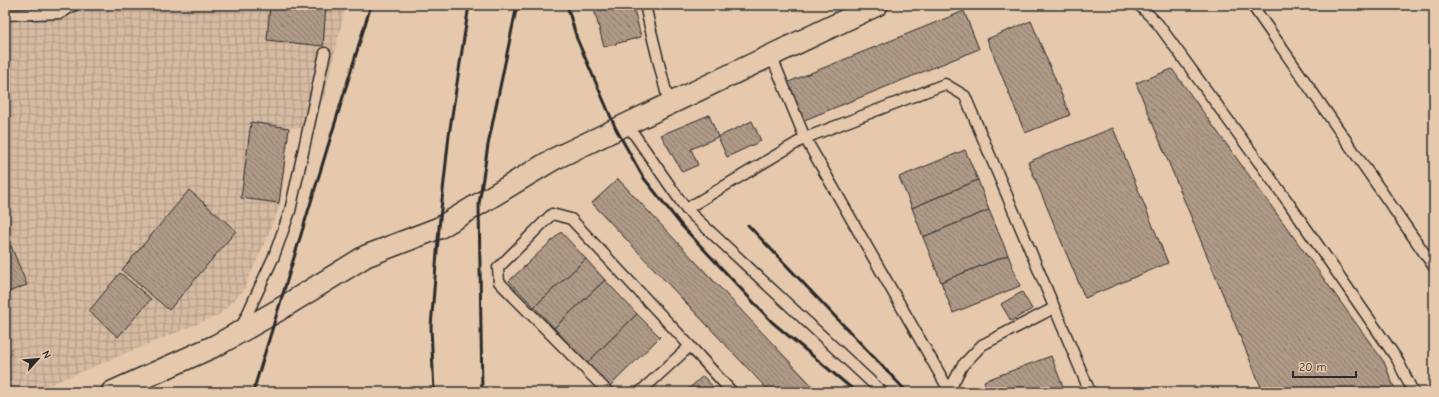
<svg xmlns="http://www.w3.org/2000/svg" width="1439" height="397" viewBox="0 0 1439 397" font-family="'Comic Neue',sans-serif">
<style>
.industrial{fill:url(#industrial-grid)}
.building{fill:url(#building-back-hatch);stroke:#2b2b2b}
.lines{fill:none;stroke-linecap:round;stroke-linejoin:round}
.service-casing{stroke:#2b2b2b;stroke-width:13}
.minor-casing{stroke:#2b2b2b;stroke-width:24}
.service{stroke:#e6c9ad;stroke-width:10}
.minor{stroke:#e6c9ad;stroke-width:21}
.rail{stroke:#2b2b2b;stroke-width:3}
</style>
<defs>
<pattern id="industrial-grid" width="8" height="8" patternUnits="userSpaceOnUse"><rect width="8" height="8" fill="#d6bba2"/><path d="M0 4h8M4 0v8" fill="none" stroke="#ae9884"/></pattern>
<pattern id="building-back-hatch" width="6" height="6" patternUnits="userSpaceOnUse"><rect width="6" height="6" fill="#af9a87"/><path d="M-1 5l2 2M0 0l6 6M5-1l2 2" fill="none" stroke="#8f7e6f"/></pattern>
</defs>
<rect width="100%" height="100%" fill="#e6c9ad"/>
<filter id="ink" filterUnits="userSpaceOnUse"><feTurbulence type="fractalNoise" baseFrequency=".025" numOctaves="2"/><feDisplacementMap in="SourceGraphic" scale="8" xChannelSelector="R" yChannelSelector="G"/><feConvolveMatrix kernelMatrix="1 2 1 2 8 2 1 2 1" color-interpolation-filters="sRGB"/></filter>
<g filter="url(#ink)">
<g class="industrial">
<polygon points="5,5 346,5 325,95 309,128 290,128 280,205 266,240 243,291 219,315 32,392 5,392"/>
<polygon points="186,386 211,392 171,392"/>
</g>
<g class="building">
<polygon points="270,5 326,5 323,46 267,40"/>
<polygon points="593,5 633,5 641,37 604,47"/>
<polygon points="964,11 979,49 802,121 786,83"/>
<polygon points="1031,21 1070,115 1025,133 987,39"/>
<polygon points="1172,69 1384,362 1396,392 1263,392 1136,83"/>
<polygon points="709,115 718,137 691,149 698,165 682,172 661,135"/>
<polygon points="752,121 761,141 727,157 718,137"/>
<polygon points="251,122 289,128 279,203 241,198"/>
<polygon points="1113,128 1168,263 1085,298 1028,162"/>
<polygon points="965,150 978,180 912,208 899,177"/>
<polygon points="618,179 818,392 770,392 592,203"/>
<polygon points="978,180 989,210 923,237 912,208"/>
<polygon points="189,190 236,231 169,310 122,270"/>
<polygon points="989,210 1008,255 941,282 923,237"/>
<polygon points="561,232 586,259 534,307 509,281"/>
<polygon points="11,246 27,285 5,293 5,248"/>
<polygon points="1008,255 1020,286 953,313 941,282"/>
<polygon points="586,259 605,280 554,328 534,307"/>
<polygon points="120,273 151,299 118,337 89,311"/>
<polygon points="605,280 637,314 587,363 554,328"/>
<polygon points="1022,292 1032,309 1011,321 1001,304"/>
<polygon points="637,314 660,337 610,386 587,363"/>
<polygon points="1051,356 1063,387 1049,392 988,392 984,381"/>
<polygon points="703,376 718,392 685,392"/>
<polygon points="1063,387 1065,392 1049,392"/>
</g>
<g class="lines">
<defs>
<g id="service">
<polyline points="645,5 650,27 669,104"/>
<polyline points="1139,5 1158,24 1288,202 1397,359 1413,392"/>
<polyline points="1252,5 1434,267"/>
<polyline points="5,15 61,13 74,5"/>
<polyline points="771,55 805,138 945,84 965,96 1090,392"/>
<polyline points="627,124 686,209 882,392"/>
<polyline points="686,209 805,138 950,392"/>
<polyline points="241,328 274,256 290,211 325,53"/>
<polyline points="949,391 962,366 982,345 1054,308"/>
<polyline points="608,392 499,282 498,268 552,214 571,219 690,346"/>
<polyline points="640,392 690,346 732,392"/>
</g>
<polyline id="minor" points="112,392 217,345 277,311 366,256 439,228 554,159 877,5"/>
</defs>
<use href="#service" class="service-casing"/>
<use href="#minor" class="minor-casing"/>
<use href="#service" class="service"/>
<use href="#minor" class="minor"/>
<g class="rail">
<polyline points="567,5 577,39 616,129 643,177 682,226 772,322 856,392"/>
<polyline points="748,225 907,392"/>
<polyline points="253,392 371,5"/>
<polyline points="434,392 431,327 439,228 449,135 469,5"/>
<polyline points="482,392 479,204 488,145 517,5"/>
</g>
</g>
</g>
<rect width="1439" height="397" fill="none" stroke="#e6c9ad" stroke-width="20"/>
<rect x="10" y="10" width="1419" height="377" fill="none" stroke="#2b2b2b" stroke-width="1.5" filter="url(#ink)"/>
<g transform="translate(38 359) rotate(63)" stroke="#e6c9ad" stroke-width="3" paint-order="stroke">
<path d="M0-3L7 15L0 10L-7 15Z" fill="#2b2b2b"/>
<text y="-6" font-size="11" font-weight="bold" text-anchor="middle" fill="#2b2b2b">N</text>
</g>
<path d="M1293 371v6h63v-6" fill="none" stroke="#2b2b2b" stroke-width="2"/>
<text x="1299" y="371" font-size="12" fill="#2b2b2b" stroke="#e6c9ad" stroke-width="3" paint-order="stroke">20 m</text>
</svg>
